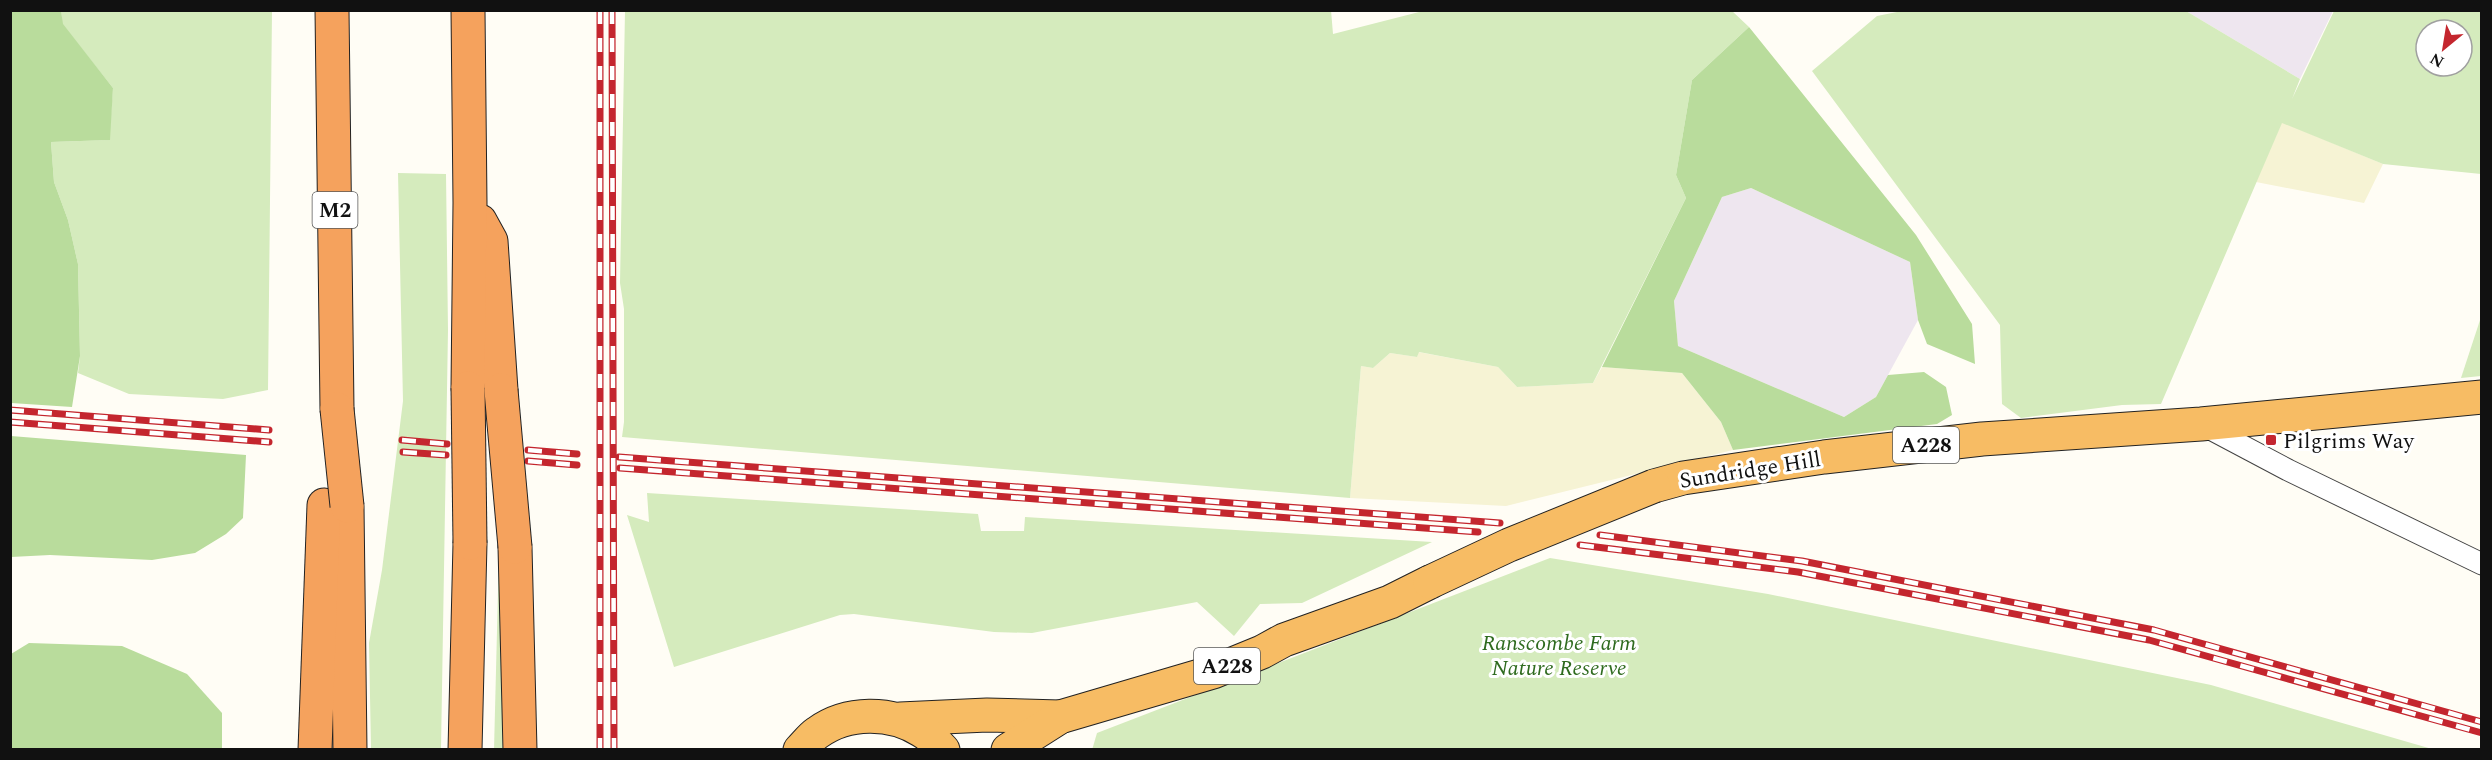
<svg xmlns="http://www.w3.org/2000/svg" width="2492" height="760" viewBox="0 0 2492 760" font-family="Spectral,serif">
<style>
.industrial{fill:#eee6ef}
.farmland{fill:#f6f3d4}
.green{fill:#d5ebbd;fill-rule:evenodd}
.forest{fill:#b9dc9c}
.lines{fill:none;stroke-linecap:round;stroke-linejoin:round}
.minor-casing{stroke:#444;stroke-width:23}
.trunk-casing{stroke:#222;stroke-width:35}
.motorway-casing{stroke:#222;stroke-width:35}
.minor{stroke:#fff;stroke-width:21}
.trunk{stroke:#f7bc64;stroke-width:33}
.motorway{stroke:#f5a25d;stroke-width:33}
.rail-casing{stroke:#c4262e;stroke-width:7}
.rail{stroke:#fff;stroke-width:4.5;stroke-dasharray:14;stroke-linecap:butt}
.trunk-bridge-casing{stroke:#222;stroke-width:35;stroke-linecap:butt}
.motorway-bridge-casing{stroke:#222;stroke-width:35;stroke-linecap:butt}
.trunk-bridge{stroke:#f7bc64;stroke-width:33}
.motorway-bridge{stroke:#f5a25d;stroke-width:33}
.poi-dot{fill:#c4262e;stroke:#fff;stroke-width:2}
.labels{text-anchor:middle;stroke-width:6;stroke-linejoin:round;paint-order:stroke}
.shield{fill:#fff;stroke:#585858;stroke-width:1.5}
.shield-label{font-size:21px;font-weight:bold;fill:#111}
.poi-label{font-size:22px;fill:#111;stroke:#fff;text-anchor:start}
.street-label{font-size:22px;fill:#111;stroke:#fff}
.park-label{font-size:22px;font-style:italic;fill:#2f6b1f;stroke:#fff}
</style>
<rect width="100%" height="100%" fill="#fffdf5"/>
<g class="industrial">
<polygon points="2186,11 2333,11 2300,79"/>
<polygon points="1751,188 1910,262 1918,320 1876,397 1844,417 1678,346 1674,301 1722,197"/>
</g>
<g class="farmland">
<polygon points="2282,122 2383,164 2364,203 2256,182"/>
<polygon points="1418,352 1498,367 1517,387 1593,383 1602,367 1682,373 1721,422 1733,450 1506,506 1350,498 1361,366 1373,368 1390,353 1417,357"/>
</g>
<g class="green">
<polygon points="1331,10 1333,34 1423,11 1731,10 1749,27 1692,80 1676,175 1686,198 1593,383 1517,387 1498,367 1419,352 1417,357 1390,353 1373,368 1361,366 1350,498 622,437 624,422 624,309 620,283 625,11"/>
<polygon points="61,11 272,11 268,390 223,399 129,394 78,373 80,356 78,264 68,220 54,182 51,142 109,140 113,88 62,24"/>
<path d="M1902 11H2186L2300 79 2292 99 2334 11H2481V174L2383 164 2282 123 2161 404 2122 405 2021 418 2002 404 2000 325 1812 71 1877 16ZM2426 30H2462V66H2426Z"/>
<polygon points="398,173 446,174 448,330 441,749 371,749 369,643 382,570 403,401"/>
<polygon points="2481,317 2481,376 2461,378"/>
<polygon points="647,493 978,514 981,531 1024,531 1025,517 1432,542 1302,603 1260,604 1234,636 1197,602 1032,633 994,632 854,614 840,615 674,667 627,515 649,522"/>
<polygon points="499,551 512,749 494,750"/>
<polygon points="1550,558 1768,594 2211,685 2432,749 1092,750 1097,733"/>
</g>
<g class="forest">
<polygon points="10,11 61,11 63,24 113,88 110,140 51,142 54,182 68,220 78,264 80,356 72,407 11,403"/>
<polygon points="1749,27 1916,235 1972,324 1975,364 1927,344 1918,320 1910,262 1751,188 1722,197 1674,301 1678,346 1844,417 1876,397 1888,375 1924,372 1946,387 1952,415 1937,424 1733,450 1721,422 1682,373 1602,367 1686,198 1676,175 1692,80"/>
<polygon points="11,436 246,455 243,518 226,534 195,553 152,560 50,555 11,557"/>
<polygon points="29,643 122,646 187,674 222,713 222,749 11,749 11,654"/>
</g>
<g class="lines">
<defs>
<polyline id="minor" points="2203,425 2288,470 2482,564"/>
<g id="trunk">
<polyline points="1654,486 1683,478 1824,457 1982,439 2201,424 2482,397"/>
<polyline points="900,719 987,715 1060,717"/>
<path d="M800 750C806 744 811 737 817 733 847 711 891 711 922 731 930 735 936 743 943 750"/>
<polyline points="1008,750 1060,717 1213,672 1262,652 1284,640 1390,602 1430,582"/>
</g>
<g id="motorway">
<polyline points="332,10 337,409"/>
<polyline points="480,221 491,241 501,390"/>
<polyline points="468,388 470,203 468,10"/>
<polyline points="347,506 350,750"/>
<polyline points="515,547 520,750"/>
<polyline points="315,750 324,505"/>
<polyline points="465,750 470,543"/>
</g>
</defs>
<use href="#minor" class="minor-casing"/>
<use href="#trunk" class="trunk-casing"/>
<use href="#motorway" class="motorway-casing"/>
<use href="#minor" class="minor"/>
<use href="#trunk" class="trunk"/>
<use href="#motorway" class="motorway"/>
<defs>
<g id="rail">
<polyline points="600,10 600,750"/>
<polyline points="612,10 614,750"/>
<polyline points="10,410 269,430"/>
<polyline points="10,422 269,442"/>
<polyline points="402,440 447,444"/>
<polyline points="528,450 577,454"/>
<polyline points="403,452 446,455"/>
<polyline points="619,457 1500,523"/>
<polyline points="528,461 577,465"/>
<polyline points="620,468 1478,532"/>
<polyline points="1600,535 1802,561 2154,630 2482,722"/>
<polyline points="1580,545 1798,572 2149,640 2482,733"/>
</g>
</defs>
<use href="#rail" class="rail-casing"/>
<use href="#rail" class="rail"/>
<defs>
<polyline id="trunk-bridge" points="1430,582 1509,545 1654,486"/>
<g id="motorway-bridge">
<polyline points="468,388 470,543"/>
<polyline points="501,390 515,547"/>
<polyline points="337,409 347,506"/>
</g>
</defs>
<use href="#trunk-bridge" class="trunk-bridge-casing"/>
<use href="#motorway-bridge" class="motorway-bridge-casing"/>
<use href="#trunk-bridge" class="trunk-bridge"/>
<use href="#motorway-bridge" class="motorway-bridge"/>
</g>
<rect class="poi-dot" x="2265" y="434" width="12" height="12" rx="3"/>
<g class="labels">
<g class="shield">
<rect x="312.5" y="192" width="45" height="36" rx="4.5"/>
<rect x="1893" y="427" width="66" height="36" rx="4.5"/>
<rect x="1194" y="648" width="66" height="36" rx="4.5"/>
</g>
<g class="shield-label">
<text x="335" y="217">M2</text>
<text x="1926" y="452">A228</text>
<text x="1227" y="673">A228</text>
</g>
<g class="poi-label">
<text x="2283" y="448">Pilgrims Way</text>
</g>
<g class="street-label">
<text transform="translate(1750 469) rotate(-9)" y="8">Sundridge Hill</text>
</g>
<g class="park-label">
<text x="1559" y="650">Ranscombe Farm<tspan x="1559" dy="25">Nature Reserve</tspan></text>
</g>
</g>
<rect width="2492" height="760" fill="none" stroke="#111111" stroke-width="24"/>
<g transform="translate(2444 48) rotate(210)"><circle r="28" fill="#ffffff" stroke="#a0a0a0" stroke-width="1.5"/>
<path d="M0-4.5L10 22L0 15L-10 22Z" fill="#c4262e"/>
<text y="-9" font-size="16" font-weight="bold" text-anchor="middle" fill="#111111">N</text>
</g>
</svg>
